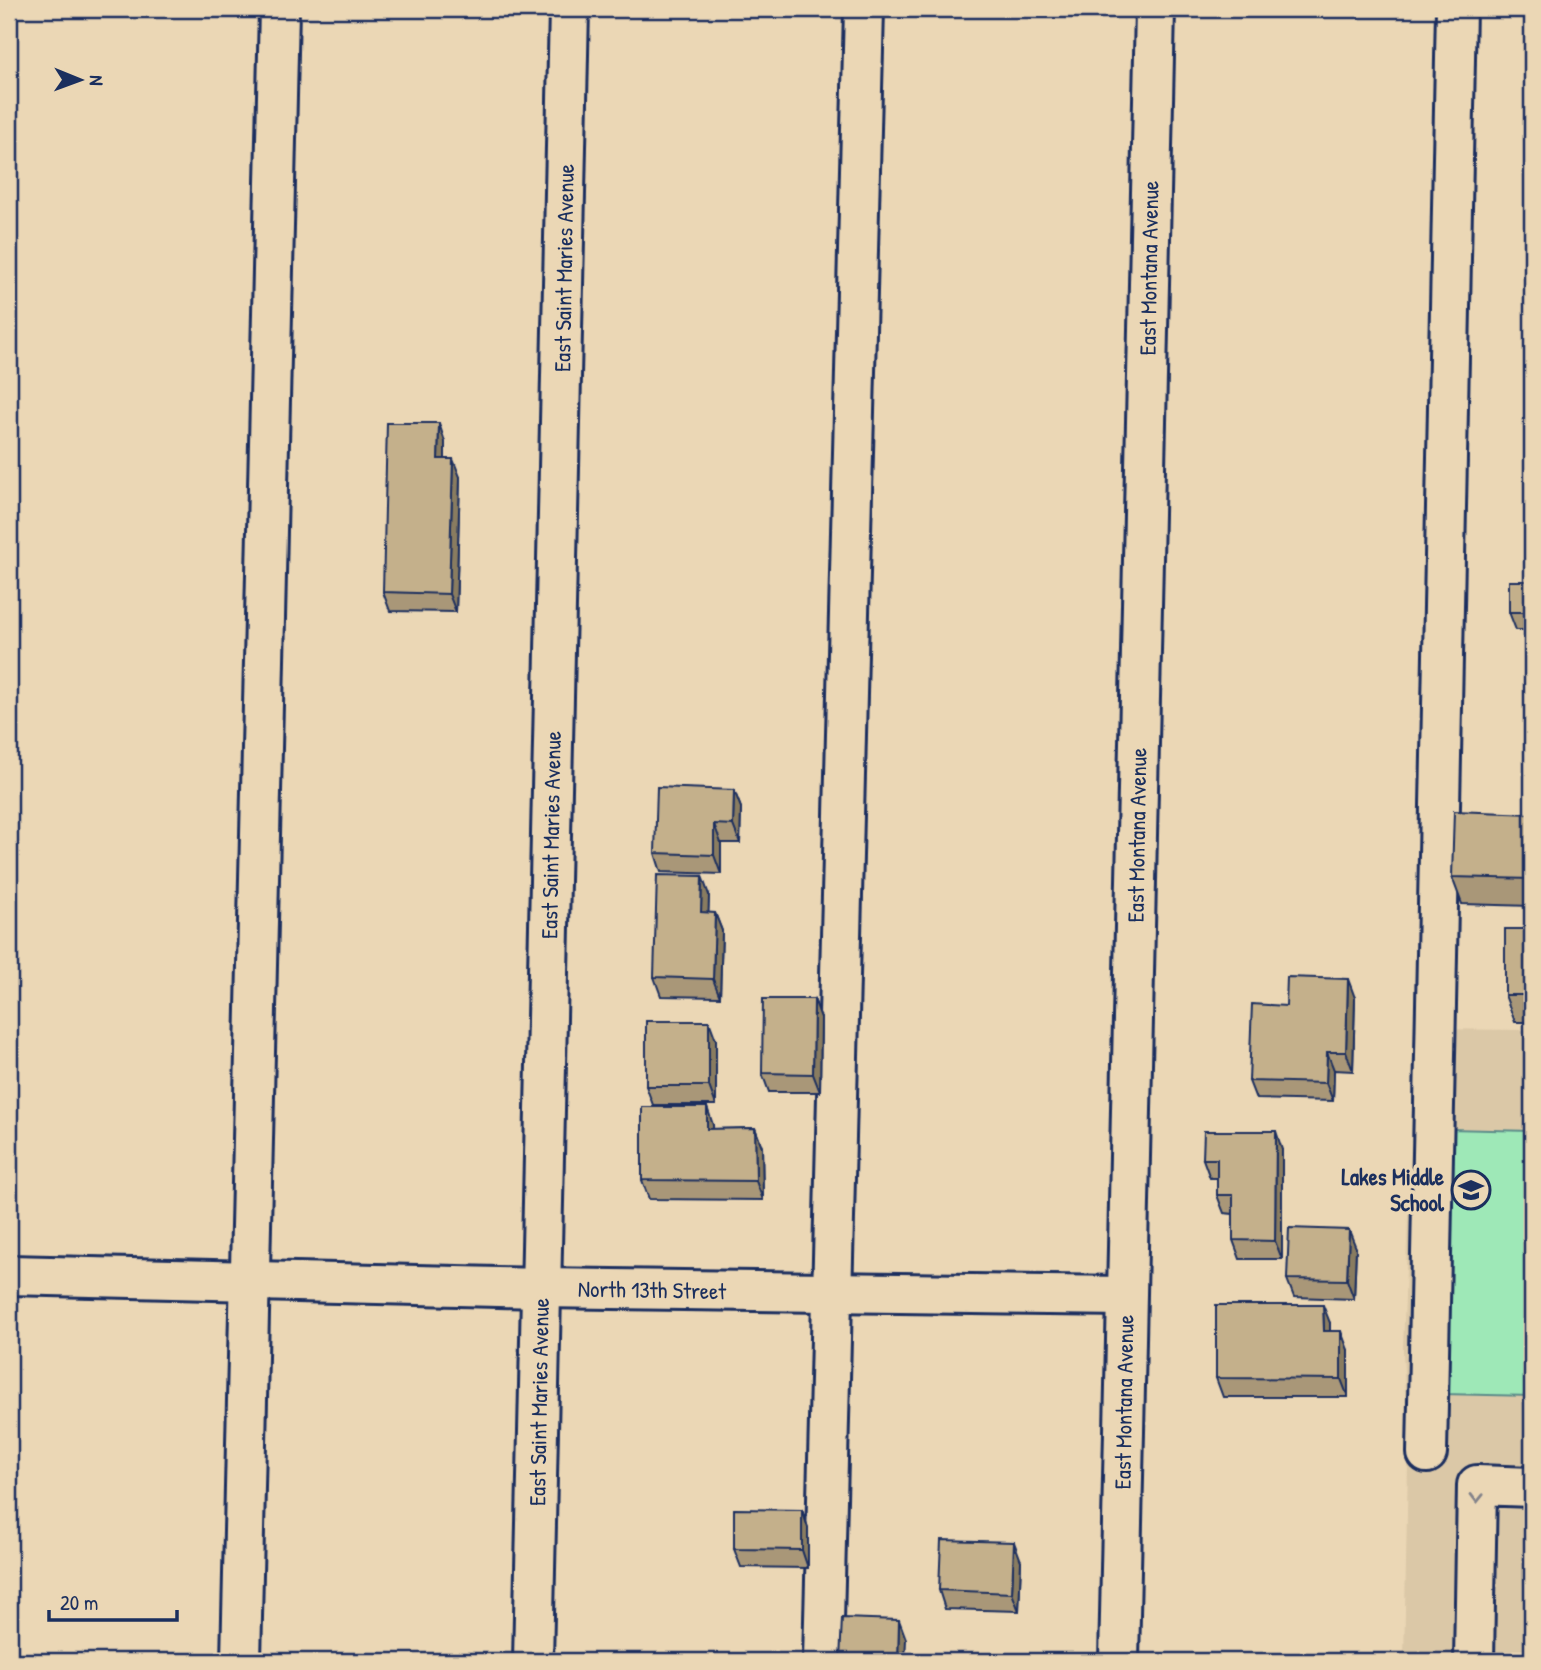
<svg xmlns="http://www.w3.org/2000/svg" width="1541" height="1670" viewBox="0 0 1541 1670" font-family="'Patrick Hand',sans-serif">
<style>
.built{fill:#dbc8a7}
.green{fill:#9ee8b7;stroke:#5c8c8a;stroke-width:2}
.lines{fill:none;stroke-linecap:round;stroke-linejoin:round}
.minor-casing{stroke:#1b2f5e;stroke-width:44}
.minor{stroke:#ebd7b5;stroke-width:38}
.wall{fill:#a99778;stroke:#1b2f5e;stroke-width:2}
.shaded-wall{fill:#897b61;stroke:#1b2f5e;stroke-width:2}
.building{fill:#c4b08b;stroke:#1b2f5e;stroke-width:2}
.oneway{stroke:#83838a}
.labels{text-anchor:middle;stroke-width:7;stroke-linejoin:round;paint-order:stroke}
.street-label{font-size:23px;fill:#1b2f5e;stroke:#ebd7b5}
.poi-label{font-size:23px;font-weight:bold;fill:#1b2f5e;stroke:#ebd7b5;text-anchor:end}
</style>
<rect width="100%" height="100%" fill="#ebd7b5"/>
<filter id="ink" filterUnits="userSpaceOnUse"><feTurbulence type="fractalNoise" baseFrequency=".0143" numOctaves="2"/><feDisplacementMap in="SourceGraphic" scale="14" xChannelSelector="R" yChannelSelector="G"/><feConvolveMatrix kernelMatrix="1 2 1 2 8 2 1 2 1" color-interpolation-filters="sRGB"/></filter>
<g filter="url(#ink)">
<polygon class="built" points="1415,1029 1532,1030 1532,1661 1404,1661 1408,1463 1403,1350"/>
<polygon class="green" points="1449,1129 1532,1131 1532,1396 1443,1394"/>
<g class="lines">
<defs>
<g id="minor">
<polyline points="9,1275 541,1288 1126,1296"/>
<polyline points="1427,1453 1456,9"/>
<polyline points="241,1661 279,9"/>
<polyline points="533,1661 569,9"/>
<polyline points="823,1661 864,9"/>
<polyline points="1119,1661 1155,9"/>
<polyline points="1474,1661 1477,1485 1532,1487"/>
</g>
</defs>
<use href="#minor" class="minor-casing"/>
<use href="#minor" class="minor"/>
</g>
<g class="wall">
<polygon points="445,442 445,459 460,477 456,612 390,611 383,592"/>
<polygon points="1532,581 1532,630 1516,630 1509,612"/>
<polygon points="734,790 741,808 740,843 721,843 721,874 661,872 655,853"/>
<polygon points="1532,814 1532,906 1462,904 1452,877"/>
<polygon points="709,895 708,913 715,913 722,931 720,997 661,996 654,977"/>
<polygon points="1532,929 1532,1022 1515,1022 1505,995"/>
<polygon points="1355,998 1353,1071 1334,1070 1333,1101 1256,1099 1249,1081"/>
<polygon points="814,999 821,1018 820,1092 769,1092 762,1073"/>
<polygon points="716,1040 716,1105 653,1105 646,1086"/>
<polygon points="713,1125 713,1129 755,1128 762,1147 763,1200 649,1199 642,1180"/>
<polygon points="1282,1150 1282,1259 1240,1259 1233,1240 1233,1214 1224,1213 1217,1195 1217,1178 1210,1178 1203,1159"/>
<polygon points="1356,1248 1354,1299 1294,1297 1287,1279"/>
<polygon points="1330,1323 1330,1331 1348,1350 1348,1397 1223,1397 1216,1378"/>
<polygon points="802,1510 808,1528 808,1568 741,1567 734,1549"/>
<polygon points="1021,1561 1019,1611 945,1609 939,1590"/>
</g>
<g class="shaded-wall">
<polygon points="439,423 445,442 445,477 438,459"/>
<polygon points="453,459 460,477 456,612 449,594"/>
<polygon points="734,790 741,808 740,843 733,825"/>
<polygon points="714,824 721,843 721,874 714,855"/>
<polygon points="702,876 709,895 708,931 701,912"/>
<polygon points="715,913 722,931 720,997 713,979"/>
<polygon points="1348,979 1355,998 1353,1071 1346,1052"/>
<polygon points="814,999 821,1018 820,1092 813,1074"/>
<polygon points="709,1021 716,1040 716,1105 709,1086"/>
<polygon points="1327,1052 1334,1070 1333,1101 1326,1083"/>
<polygon points="707,1107 713,1125 714,1147 707,1129"/>
<polygon points="755,1128 762,1147 763,1200 756,1181"/>
<polygon points="1276,1131 1282,1150 1282,1259 1275,1241"/>
<polygon points="1349,1230 1356,1248 1354,1299 1347,1280"/>
<polygon points="1323,1305 1330,1323 1330,1350 1324,1331"/>
<polygon points="1341,1331 1348,1350 1348,1397 1341,1379"/>
<polygon points="802,1510 808,1528 808,1568 802,1550"/>
<polygon points="1014,1542 1021,1561 1019,1611 1012,1593"/>
<polygon points="899,1620 906,1639 905,1661 898,1661"/>
</g>
<g class="building">
<polygon points="387,423 439,423 438,459 453,459 449,594 383,592"/>
<rect x="1509" y="581" width="23" height="31"/>
<polygon points="657,787 734,790 733,825 714,824 714,855 655,853"/>
<polygon points="1454,811 1532,814 1532,879 1452,877"/>
<polygon points="657,875 702,876 701,912 715,913 713,979 654,977"/>
<rect x="1505" y="929" width="27" height="66"/>
<polygon points="1287,977 1348,979 1346,1052 1327,1052 1326,1083 1249,1081 1252,1004 1286,1006"/>
<polygon points="763,999 814,999 813,1074 762,1073"/>
<rect x="646" y="1021" width="63" height="65"/>
<polygon points="642,1107 707,1107 707,1129 755,1128 756,1181 642,1180"/>
<polygon points="1204,1131 1276,1131 1275,1241 1233,1240 1233,1195 1217,1195 1217,1159 1203,1159"/>
<polygon points="1289,1228 1349,1230 1347,1280 1287,1279"/>
<polygon points="1216,1305 1323,1305 1324,1331 1341,1331 1341,1379 1216,1378"/>
<polygon points="734,1509 802,1510 802,1550 734,1549"/>
<polygon points="941,1540 1014,1542 1012,1593 939,1590"/>
<polygon points="842,1618 899,1620 898,1661 840,1661"/>
</g>
<defs><path id="oneway-chevron" d="M-2-3.5L2.5 0L-2 3.5" fill="none" stroke-width="1.6" stroke-linecap="round" stroke-linejoin="round" transform="scale(1.75)"/></defs>
<use class="oneway" href="#oneway-chevron" transform="translate(1477 1498) rotate(91)"/>
</g>
<defs>
<symbol id="school-ring" viewBox="-11 -11 22 22"><circle r="9.5" fill="#ebd7b5" stroke="#1b2f5e" stroke-width="1.5"/><path d="M0-5L7-2L0 1L-7-2ZM-4 1L0 2.5L4 1V4Q0 6-4 4Z" fill="#1b2f5e"/></symbol>
</defs>
<g fill-rule="evenodd">
<use href="#school-ring" x="1449" y="1168" width="44" height="44"/>
</g>
<g class="labels">
<g class="street-label">
<text transform="translate(564 268) rotate(-89)" y="8">East Saint Maries Avenue</text>
<text transform="translate(1149 268) rotate(-89)" y="8">East Montana Avenue</text>
<text transform="translate(551 835) rotate(-89)" y="8">East Saint Maries Avenue</text>
<text transform="translate(1137 835) rotate(-89)" y="8">East Montana Avenue</text>
<text transform="translate(652 1290) rotate(1)" y="8">North 13th Street</text>
<text transform="translate(539 1402) rotate(-89)" y="8">East Saint Maries Avenue</text>
<text transform="translate(1124 1402) rotate(-89)" y="8">East Montana Avenue</text>
</g>
<g class="poi-label">
<text x="1444" y="1185">Lakes Middle<tspan x="1444" dy="26">School</tspan></text>
</g>
</g>
<rect width="1541" height="1670" fill="none" stroke="#ebd7b5" stroke-width="35"/>
<rect x="18" y="18" width="1506" height="1635" fill="none" stroke="#1b2f5e" stroke-width="2.5" filter="url(#ink)"/>
<g transform="translate(80 80) rotate(91)" stroke="#ebd7b5" stroke-width="5" paint-order="stroke">
<path d="M0-5L12 26L0 18L-12 26Z" fill="#1b2f5e"/>
<text y="-10" font-size="19" font-weight="bold" text-anchor="middle" fill="#1b2f5e">N</text>
</g>
<path d="M49 1610v10h128v-10" fill="none" stroke="#1b2f5e" stroke-width="3.5"/>
<text x="60" y="1610" font-size="21" fill="#1b2f5e" stroke="#ebd7b5" stroke-width="5" paint-order="stroke">20 m</text>
</svg>
